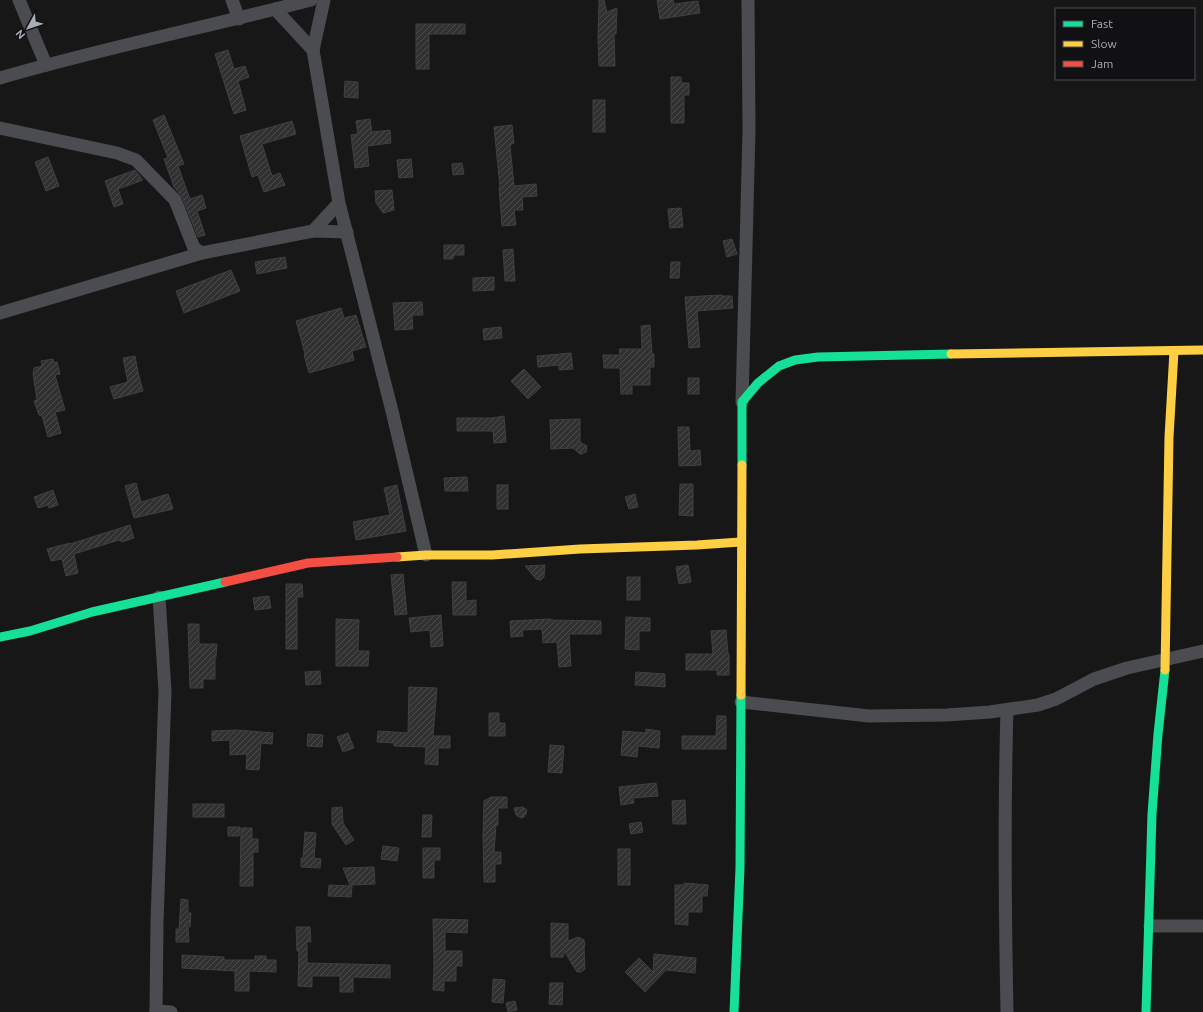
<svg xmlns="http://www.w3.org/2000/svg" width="1203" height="1012" viewBox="0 0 1203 1012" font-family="Ubuntu,sans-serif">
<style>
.building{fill:url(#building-hatch);stroke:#3f4043}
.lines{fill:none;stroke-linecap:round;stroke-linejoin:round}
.street{stroke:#4b4c4f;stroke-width:13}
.fast{stroke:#16e098;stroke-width:9}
.slow{stroke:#ffcf43;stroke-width:9}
.jam{stroke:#f24e42;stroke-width:9}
</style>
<defs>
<pattern id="building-hatch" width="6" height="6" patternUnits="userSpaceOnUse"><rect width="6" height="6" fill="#313132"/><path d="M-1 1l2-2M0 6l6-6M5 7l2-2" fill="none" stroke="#4c4c4d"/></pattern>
</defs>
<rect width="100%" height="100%" fill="#171717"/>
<g class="building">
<polygon points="599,0 604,0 607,12 617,8 616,34 614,34 615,66 599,66 598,38"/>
<polygon points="657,0 673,0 674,4 698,1 700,13 660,19"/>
<polygon points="416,24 465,24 465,34 429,34 429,69 416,69"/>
<polygon points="228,50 234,69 245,66 249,77 238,81 246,110 234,114 215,54"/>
<polygon points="671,77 681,77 681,83 689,83 689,95 684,95 684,123 671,123"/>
<polygon points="345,81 358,82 358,98 344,97"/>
<rect x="593" y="100" width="12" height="32"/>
<polygon points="164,115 184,164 178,166 190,199 202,195 206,208 197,211 205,235 198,237 182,197 174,187 164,159 168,158 153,120"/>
<polygon points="370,119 372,132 390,130 391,143 367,146 369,166 355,168 351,135 358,134 356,121"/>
<polygon points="292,121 296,134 262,144 272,176 280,173 285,185 264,192 258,175 252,177 240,136"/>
<polygon points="512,125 514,143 510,145 514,186 536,184 537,196 522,197 523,210 514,210 516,225 502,226 499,187 500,187 494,127"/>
<polygon points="48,157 59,186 46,191 35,162"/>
<polygon points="411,159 413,177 399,178 397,160"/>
<polygon points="462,163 464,174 453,175 452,164"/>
<polygon points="135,170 143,180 118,189 123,204 114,207 105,181"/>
<polygon points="392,190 394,210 383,213 376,203 375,191"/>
<polygon points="681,208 683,227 670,228 668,209"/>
<polygon points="732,239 737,254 727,257 723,241"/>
<polygon points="444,245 464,245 464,255 454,255 453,259 444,259"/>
<polygon points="513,249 515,281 505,281 503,250"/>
<polygon points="285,257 287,268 257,274 255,262"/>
<polygon points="671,262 680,262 679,278 670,278"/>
<polygon points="231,270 240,291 184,313 176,291"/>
<polygon points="494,277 494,290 473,291 473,278"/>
<polygon points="722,295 722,296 732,296 733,308 697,311 700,347 689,348 685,297"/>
<polygon points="422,302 423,315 412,315 413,329 395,330 393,303"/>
<polygon points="341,308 344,318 356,315 366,347 352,351 354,360 309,373 304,355 305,354 296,321"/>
<polygon points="650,325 652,354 654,354 654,367 650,367 650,385 632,385 632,394 621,394 620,368 604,368 603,355 620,355 619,349 642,349 641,326"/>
<polygon points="501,327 502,338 484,340 483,329"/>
<polygon points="571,353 573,369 559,370 559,365 538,367 537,356"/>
<polygon points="135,356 138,372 143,391 114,399 110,387 128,382 123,358"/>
<polygon points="53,359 54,363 57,362 60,374 55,375 65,410 55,412 61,433 48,437 42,416 39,415 34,401 37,400 33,373 34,368 42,366 41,361"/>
<polygon points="524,369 541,387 528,399 511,381"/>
<rect x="688" y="378" width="11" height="16"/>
<polygon points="504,416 506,442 494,443 493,431 457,431 457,418 492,418"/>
<polygon points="580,419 580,442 587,446 586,452 581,454 581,455 573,448 551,449 550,420"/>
<polygon points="678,427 689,427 690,451 700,450 701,465 679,466"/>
<polygon points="467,477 468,491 445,491 444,478"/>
<polygon points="136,483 141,502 168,494 173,509 134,518 125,486"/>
<polygon points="680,484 693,484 693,516 679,515"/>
<polygon points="397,485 406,531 356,540 353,522 390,515 384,488"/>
<rect x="497" y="485" width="11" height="24"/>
<polygon points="53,490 58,505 49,508 48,505 38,508 34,497"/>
<polygon points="635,494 638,507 629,509 625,497"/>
<polygon points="130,525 134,538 122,542 119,540 74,554 78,573 66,576 62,559 51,561 47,549 70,543 70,544"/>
<polygon points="545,565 544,577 541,580 539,580 536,579 525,566"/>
<polygon points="688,565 691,582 679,584 676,567"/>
<polygon points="403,574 407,614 395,615 391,575"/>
<rect x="627" y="577" width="13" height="23"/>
<polygon points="452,582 466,582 466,601 476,600 476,615 453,615"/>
<polygon points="286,584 302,584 303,597 297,597 297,649 286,649"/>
<polygon points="269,596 271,608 255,610 253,598"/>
<polygon points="441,615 443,646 431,647 430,630 411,632 409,618"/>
<polygon points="626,617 650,618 650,631 639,631 639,650 625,649"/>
<polygon points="336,619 359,620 358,651 369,651 368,666 336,666"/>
<polygon points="551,619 551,620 601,621 601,634 569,634 571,666 559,667 557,642 543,643 542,629 522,630 523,636 511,637 510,621"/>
<polygon points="188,624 199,624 199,644 217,644 216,657 215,657 215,679 203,679 203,688 190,688"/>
<polygon points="726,630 728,654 729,654 729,675 717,675 717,670 686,670 686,654 713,654 711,631"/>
<polygon points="320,671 321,684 306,685 305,672"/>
<polygon points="636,672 665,674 665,687 635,685"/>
<polygon points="409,687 437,688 433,736 450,736 450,748 438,748 438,765 425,764 426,747 394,746 394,743 377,742 378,731 408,733"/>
<polygon points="489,713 499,713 499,723 505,723 505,736 489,736"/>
<polygon points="717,716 726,716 726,749 682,749 682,736 716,736"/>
<polygon points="646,729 660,731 659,748 638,746 637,757 621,755 623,731 646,733"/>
<polygon points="237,730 273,733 272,744 261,743 259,770 246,769 247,754 230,755 230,740 212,741 212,731"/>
<polygon points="348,733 354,748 343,752 337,737"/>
<polygon points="308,734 323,735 322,747 307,746"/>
<polygon points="550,745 564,746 562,773 548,772"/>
<polygon points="656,783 658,796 633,798 634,803 621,805 619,787"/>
<polygon points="491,797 507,797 507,808 498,808 498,825 496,825 494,852 501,852 501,864 495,864 495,882 484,882 483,837 484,801"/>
<polygon points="685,800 686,824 673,824 672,801"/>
<rect x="193" y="804" width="31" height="13"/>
<polygon points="342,807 343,823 354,840 346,845 332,824 332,808"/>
<polygon points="523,807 527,810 526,814 524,817 521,818 516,815 514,808"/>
<polygon points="423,815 432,815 431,837 422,837"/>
<polygon points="641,822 643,832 631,834 629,824"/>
<polygon points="228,827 240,827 239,836 228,836"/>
<polygon points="241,828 252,828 252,839 258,839 258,852 253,852 253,886 240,886"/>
<polygon points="305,832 316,833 314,858 321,859 320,868 301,867 301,858 303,858"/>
<polygon points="383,846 399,848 397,861 381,859"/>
<polygon points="423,848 440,848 440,860 434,860 434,878 423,878"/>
<rect x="618" y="849" width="12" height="36"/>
<polygon points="374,867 375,884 350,885 343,868"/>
<polygon points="684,883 708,885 707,896 702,896 702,912 688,912 688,925 675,924 675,885 684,885"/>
<polygon points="329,885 352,886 351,897 328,896"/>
<polygon points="181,899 188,900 188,913 191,913 190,927 188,926 189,942 176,942 176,929 179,929"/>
<polygon points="433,919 468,920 467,933 445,932 445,951 462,951 462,966 456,966 456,981 444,981 444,991 433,990 434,966"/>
<polygon points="551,923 568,924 568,941 578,937 584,940 585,944 584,948 585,969 581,972 577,972 564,951 563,957 551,957"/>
<polygon points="296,927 310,927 311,942 307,941 307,963 390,965 390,978 353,977 353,992 340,992 340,976 312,976 312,987 298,986 299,951 297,951"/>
<polygon points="654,954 696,958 695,973 666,970 645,992 625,972 639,958 653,972"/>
<polygon points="182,955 224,957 224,960 255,960 255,956 266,956 266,960 276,960 276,972 249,971 249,991 235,991 235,971 182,968"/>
<polygon points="493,979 505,980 503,1003 492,1002"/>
<polygon points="550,983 563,983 562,1005 549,1004"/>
<polygon points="515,1001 517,1010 508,1012 506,1003"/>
</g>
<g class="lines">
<g class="street">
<polyline points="19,0 46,65"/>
<polyline points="232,0 239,19"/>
<polyline points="324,0 313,50 339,203 392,411 426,555"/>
<polyline points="275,9 313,50"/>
<path d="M0 78C103 48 207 27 311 0"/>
<polyline points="0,128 117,153 136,160 175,200 194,248 202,253"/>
<polyline points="313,231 347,232"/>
<polyline points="0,313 202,253 313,231 339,203"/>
<polyline points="742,402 749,131 748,0"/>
<polyline points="741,702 869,716 947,715 990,712 1038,705 1056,699 1094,679 1127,668 1203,651"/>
<polyline points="1150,926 1203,926"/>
<polyline points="156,1011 171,1012"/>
<polyline points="156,1012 157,922 165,691 159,597"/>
<path d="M1007 1012C1005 911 1004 810 1007 710"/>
</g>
<g class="fast">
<polyline points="742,465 742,402 758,383 779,366 795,360 818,357 951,354"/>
<polyline points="0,637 30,631 92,612 225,582"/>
<polyline points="734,1012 740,868 741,695"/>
<polyline points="1146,1012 1152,814 1158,734 1165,670"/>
</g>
<g class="slow">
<polyline points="951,354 1203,350"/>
<polyline points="397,557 426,555 492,555 580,549 697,545 740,542"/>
<polyline points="1165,670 1169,437 1174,351"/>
<polyline points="741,695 742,465"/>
</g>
<polyline class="jam" points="225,582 308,563 397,557"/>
</g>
<rect x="1055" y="8" width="140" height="72" fill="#111113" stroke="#4e4f54"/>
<rect x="1063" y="21" width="20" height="6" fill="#16e098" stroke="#4e4f54"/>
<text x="1091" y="28" font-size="12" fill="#a9adb6">Fast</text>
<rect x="1063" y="41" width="20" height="6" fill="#ffcf43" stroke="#4e4f54"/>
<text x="1091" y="48" font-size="12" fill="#a9adb6">Slow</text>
<rect x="1063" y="61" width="20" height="6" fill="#f24e42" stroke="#4e4f54"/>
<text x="1091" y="68" font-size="12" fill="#a9adb6">Jam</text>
<g transform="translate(28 28) rotate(230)" stroke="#111113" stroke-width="3" paint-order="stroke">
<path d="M0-3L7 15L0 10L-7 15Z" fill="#a9adb6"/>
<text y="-6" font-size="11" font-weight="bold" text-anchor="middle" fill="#a9adb6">N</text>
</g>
</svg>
